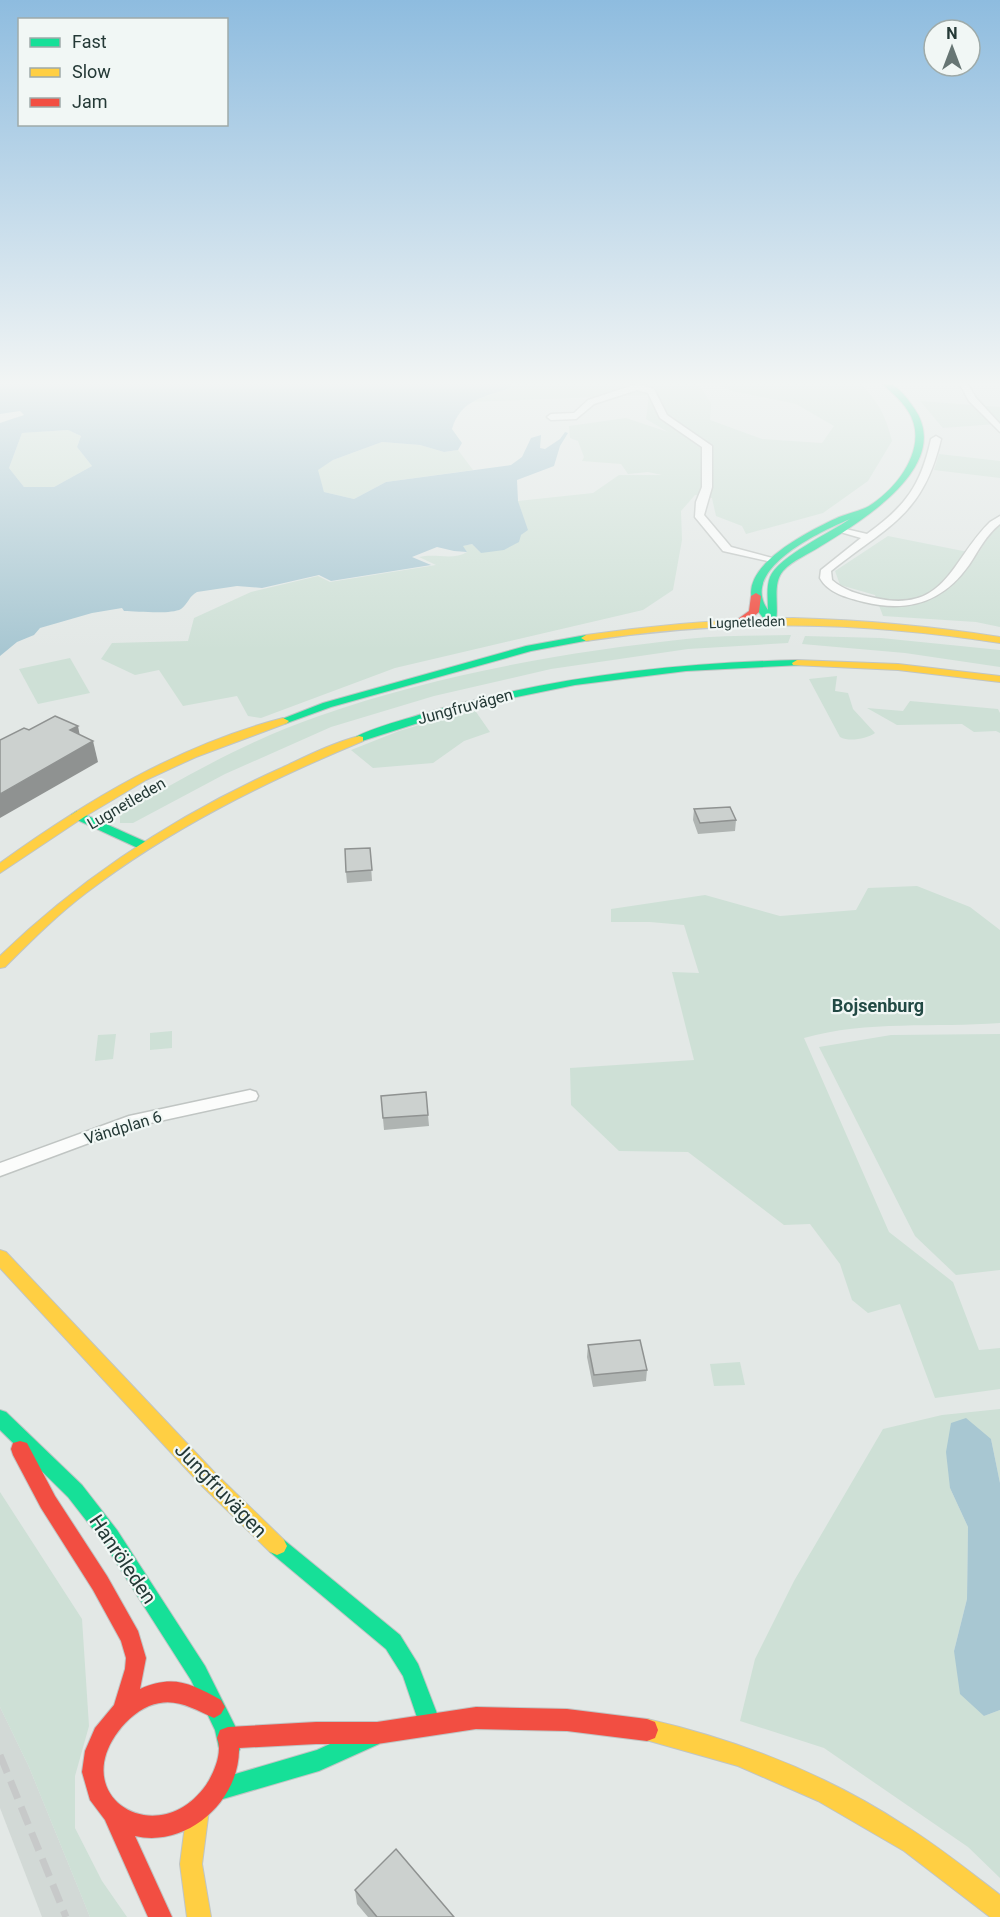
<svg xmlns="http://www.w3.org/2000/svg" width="1000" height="1917" viewBox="0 0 1000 1917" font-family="Roboto,sans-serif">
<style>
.built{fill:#d2d9d6}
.green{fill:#cee0d6}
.water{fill:#a8c7d2;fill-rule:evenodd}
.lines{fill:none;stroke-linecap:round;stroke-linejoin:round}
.street-casing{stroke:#c0c5c3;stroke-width:3}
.fast-casing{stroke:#c0c5c4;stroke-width:2}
.slow-casing{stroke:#c0c5c4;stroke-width:2}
.jam-casing{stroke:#c0c5c4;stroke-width:2}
.street{fill:#fbfcfb;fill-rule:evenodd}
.fast{fill:#16e098;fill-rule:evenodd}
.slow{fill:#ffcf43;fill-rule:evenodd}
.jam{fill:#f24e42;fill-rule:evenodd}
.rail{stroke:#c7c9c9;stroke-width:7;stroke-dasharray:19 9;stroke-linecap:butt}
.wall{fill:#afb4b2}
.shaded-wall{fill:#8f9291}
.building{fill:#ccd1cf;stroke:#8f9291;stroke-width:1.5}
.labels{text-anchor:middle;stroke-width:4.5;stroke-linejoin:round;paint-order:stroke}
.far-street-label{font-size:14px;fill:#243936;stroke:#f1f7f5}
.street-label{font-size:16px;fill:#243936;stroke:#f1f7f5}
.neighbourhood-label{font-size:18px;font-weight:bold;fill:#224944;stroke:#f1f7f5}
.near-street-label{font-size:20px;fill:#243936;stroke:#f1f7f5}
</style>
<rect width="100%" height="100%" fill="#e3e8e6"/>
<polygon class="built" points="0,1707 29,1767 90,1917 42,1917 0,1808"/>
<g class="green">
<path d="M511 381H696L711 403 710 420 762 439 822 443 834 426 796 404 732 391 718 385 728 381H858C878 401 885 414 892 441L868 481 823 513 746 534 742 526 716 516 712 498 695 495 681 511 682 540 673 590 643 610 395 668 261 718 248 716 237 696 183 706 159 670 135 675 101 659 112 643 188 641 194 618 251 592 318 576 330 582 436 565 419 557C436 553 453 561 467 552L462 546 472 544 481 553 521 535 527 530 518 501 593 493 619 475H662L648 472 628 474 621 464 582 461 584 457 578 441 570 438 569 426 626 418 668 432 646 419 649 395 470 402 511 388Z"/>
<polygon points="920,401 1000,407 1000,427 997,424 943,428"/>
<polygon points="68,430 81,436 77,447 92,466 54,487 24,487 9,468 22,433"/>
<polygon points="382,442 420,445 444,452 458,450 473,470 386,482 354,499 324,492 317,470 333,460"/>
<polygon points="939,454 1000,461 1000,478 934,470"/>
<polygon points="1000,524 1000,627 976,622 883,616 875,595 840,585 835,571 888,536 978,554 992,531"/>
<path d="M791 635 788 643 688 649 551 669 434 696 331 727 225 774 133 823H120V814C184 777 249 740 319 716 435 675 565 652 686 639 721 635 756 636 791 635Z"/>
<polygon points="805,636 881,638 1000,650 1000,667 905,653 802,644"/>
<polygon points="70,658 90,693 38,704 19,669"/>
<path d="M837 676 835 691 848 693 853 709 875 733C866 739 849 742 840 737L809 679Z"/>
<polygon points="910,701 998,709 1000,713 1000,733 996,731 974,732 962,724 897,725 867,708 903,711"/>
<polygon points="474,709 490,732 464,741 433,763 373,768 351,750 399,731"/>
<path d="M917 886 970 907 1000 930V1023C935 1028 867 1020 804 1038L889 1232 953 1282 979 1350 1000 1348V1389L935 1398 900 1304 868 1313 852 1300 840 1264 810 1224 784 1225 688 1152 619 1151 571 1105 570 1068 694 1060 672 972 699 973 684 925 650 922H611V909L705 895 780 916 856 910 868 888Z"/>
<polygon points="172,1031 172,1048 150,1050 150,1033"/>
<polygon points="116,1034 113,1059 95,1061 98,1035"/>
<polygon points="1000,1034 1000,1270 956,1275 915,1236 819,1047 891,1035"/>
<polygon points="740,1362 745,1385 714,1386 710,1364"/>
<polygon points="1000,1409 1000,1483 991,1439 950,1488 968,1527 967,1599 954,1651 984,1716 1000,1710 1000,1878 968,1847 824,1748 740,1721 755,1659 794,1581 883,1429 942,1415"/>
<polygon points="0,1492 82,1619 89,1726 75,1776 75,1828 102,1881 127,1917 90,1917 29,1767 0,1707"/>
</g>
<g class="water">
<path d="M0 381H511V388C485 397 461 399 452 429L462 443 458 450 444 452 420 445 382 442 333 460 318 470 324 492 354 499 386 482 511 465 522 457 531 438 541 435 540 448 545 449 560 439 565 432 568 433 560 446 554 466 517 480 518 501 528 530 521 535 519 542 504 550 481 553 472 544 463 546 467 552 454 551 437 547 412 557 431 565 331 581 319 575 262 588 237 586 197 592C189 596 188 604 181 609 170 615 137 611 124 611L122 608 92 613 40 628 34 635 17 642 0 656V423L24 415 20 411 0 414ZM68 430 81 436 77 447 92 466 54 487H24L9 468 22 433Z"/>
<polygon points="966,1418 991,1439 1000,1483 1000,1710 984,1716 960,1694 954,1651 967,1599 968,1527 950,1488 946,1452 951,1423"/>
</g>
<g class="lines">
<defs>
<g id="street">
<polygon points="958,381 966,381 976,398 1000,424 1000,432 969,401"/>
<polygon points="637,384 654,389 667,415 712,446 712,487 704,515 731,547 776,559 776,563 723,551 695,517 696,502 702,487 702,447 660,418 648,393 637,390 594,404 576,419 551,420 547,417 551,414 574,413 588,400"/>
<path d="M936 436 941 439C923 516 887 526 831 571L832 580C843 590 860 595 875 598 946 614 951 560 990 522L1000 516V524C986 535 979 550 969 565 943 602 908 613 864 602 848 598 828 593 820 578L821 570 861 538 837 531V527L867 534C906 506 921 485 931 439Z"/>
<polygon points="250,1090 256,1092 258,1096 256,1100 132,1127 0,1176 0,1163 129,1116"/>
</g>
<g id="fast">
<path d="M880 381C894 381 906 396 914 408 954 465 862 521 821 546 809 554 793 560 783 571 772 584 779 605 776 620L775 622H767C762 616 754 608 752 600 742 563 813 529 839 517 849 513 860 511 869 506 899 487 930 445 908 411 901 399 889 391 880 381ZM850 519C831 532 778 557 770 577 766 587 768 599 768 610 738 569 822 531 850 519Z"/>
<polygon points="586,635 590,636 590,640 531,651 331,707 287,723 283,724 277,721 323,703 526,646"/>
<path d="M797 660 802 663 801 665 686 671 575 685 468 707 359 742 353 739C364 730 406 719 422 714 545 678 669 663 797 660Z"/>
<polygon points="77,811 146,842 148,845 146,848 138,848 73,818 71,815"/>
<polygon points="0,1410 6,1412 82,1485 117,1530 205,1666 236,1728 240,1749 237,1757 229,1760 221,1757 215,1730 191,1680 103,1542 68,1497 0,1430"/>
<polygon points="277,1537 284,1540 400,1635 418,1664 441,1724 438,1732 430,1735 422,1732 403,1676 386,1649 270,1552 267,1546 270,1540"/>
<polygon points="371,1725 379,1728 382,1736 379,1744 319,1771 216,1801 208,1798 205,1790 208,1782 317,1750"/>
</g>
<g id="slow">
<path d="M793 618C863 620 931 626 1000 637V643C857 621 729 619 586 641L581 638 586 635C655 625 723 619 793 618Z"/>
<polygon points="797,660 898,664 1000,676 1000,682 898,670 793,665 792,663"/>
<path d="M283 718 289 721 287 723 196 757 146 780 84 817 0 873V863C86 801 179 745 283 718Z"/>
<path d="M359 736 363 737V741C265 782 171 828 86 893 57 915 31 941 5 967L0 968V956C82 877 175 816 279 769 305 757 332 743 359 736Z"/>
<polygon points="0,1250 6,1252 215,1473 284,1540 287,1546 284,1552 277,1555 270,1552 201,1485 0,1268"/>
<path d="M647 1719C738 1740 826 1774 904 1825 938 1846 969 1871 1000 1895V1917H990L904 1851 818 1801 738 1766 639 1738 636 1730 639 1722Z"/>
<polygon points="198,1799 206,1802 209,1810 202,1864 211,1917 187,1917 180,1864 187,1810 190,1802"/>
</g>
<g id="jam">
<polygon points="756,593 761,596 759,612 746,623 738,623 738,619 749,611 751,596"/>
<path d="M20 1441 27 1443 55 1496 107 1576 138 1631 146 1658 140 1689C174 1674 191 1684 221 1700L225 1707 221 1714 214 1718C192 1708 174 1696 149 1706 135 1712 123 1724 115 1736 72 1801 160 1850 206 1785 214 1773 223 1752 217 1738L220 1730 228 1727 316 1722H377L476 1707 567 1709 647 1719 655 1722 658 1730 655 1738 647 1741 567 1731 476 1729 377 1744H316L239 1748C240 1801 187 1848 135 1836L172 1917H148L105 1820 90 1800 82 1772 85 1751 95 1728 114 1705 125 1669 126 1658 121 1641 93 1590 41 1508 13 1455 11 1449 13 1443Z"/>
</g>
</defs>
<use href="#street" class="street-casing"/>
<use href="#fast" class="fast-casing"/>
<use href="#slow" class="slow-casing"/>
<use href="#jam" class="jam-casing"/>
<use href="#street" class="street"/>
<use href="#fast" class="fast"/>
<use href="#slow" class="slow"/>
<use href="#jam" class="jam"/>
<polyline class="rail" points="0,1755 66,1917"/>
</g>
<g class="wall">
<polygon points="694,809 736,820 735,831 698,834 693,820"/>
<polygon points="370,848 372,881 347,883 346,872"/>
<polygon points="381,1096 428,1115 429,1126 384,1130"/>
<polygon points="588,1345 647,1370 646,1381 593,1387 587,1357"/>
<polygon points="355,1890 454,1917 368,1917 357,1904"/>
</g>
<g class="shaded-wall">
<polygon points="78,726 82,747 70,730"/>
<polygon points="93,741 98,762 0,818 0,794"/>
</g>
<g class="building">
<polygon points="55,716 78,726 70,730 93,741 0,794 0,740 24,728 29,730"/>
<polygon points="730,807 736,820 700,823 694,809"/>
<polygon points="370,848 372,870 346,872 345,849"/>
<polygon points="426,1092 428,1115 383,1118 381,1096"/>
<polygon points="640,1340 647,1370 594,1375 588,1345"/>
<polygon points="396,1849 454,1917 377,1917 355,1890"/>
</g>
<linearGradient id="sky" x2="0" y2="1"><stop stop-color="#8ebcdf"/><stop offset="0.59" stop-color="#f2f5f4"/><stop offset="1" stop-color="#f2f5f4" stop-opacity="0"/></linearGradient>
<rect width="1000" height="650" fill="url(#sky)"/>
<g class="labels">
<g class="far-street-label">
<text transform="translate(747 622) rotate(-2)" y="5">Lugnetleden</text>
</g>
<g class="street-label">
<text transform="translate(465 706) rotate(-15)" y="6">Jungfruvägen</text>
<text transform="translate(126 803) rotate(-30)" y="6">Lugnetleden</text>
<text transform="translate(123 1127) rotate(-17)" y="6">Vändplan 6</text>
</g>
<g class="neighbourhood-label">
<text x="878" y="1012">Bojsenburg</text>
</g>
<g class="near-street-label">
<text transform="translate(221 1490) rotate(46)" y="7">Jungfruvägen</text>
<text transform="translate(123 1559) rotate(56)" y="7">Hanröleden</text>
</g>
</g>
<rect x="18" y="18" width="210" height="108" fill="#f1f7f5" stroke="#9faba9" stroke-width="1.5"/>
<rect x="30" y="38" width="30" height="9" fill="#16e098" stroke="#9faba9" stroke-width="1.5"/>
<text x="72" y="48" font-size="18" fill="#243936">Fast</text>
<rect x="30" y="68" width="30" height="9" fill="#ffcf43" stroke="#9faba9" stroke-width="1.5"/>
<text x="72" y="78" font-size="18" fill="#243936">Slow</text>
<rect x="30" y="98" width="30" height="9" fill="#f24e42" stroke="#9faba9" stroke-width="1.5"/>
<text x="72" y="108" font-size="18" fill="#243936">Jam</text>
<g transform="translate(952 48)"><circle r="28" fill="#f1f7f5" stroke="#9faba9" stroke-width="1.5"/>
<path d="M0-4.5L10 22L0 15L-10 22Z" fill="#677674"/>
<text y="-9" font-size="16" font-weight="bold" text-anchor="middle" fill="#243936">N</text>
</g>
</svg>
